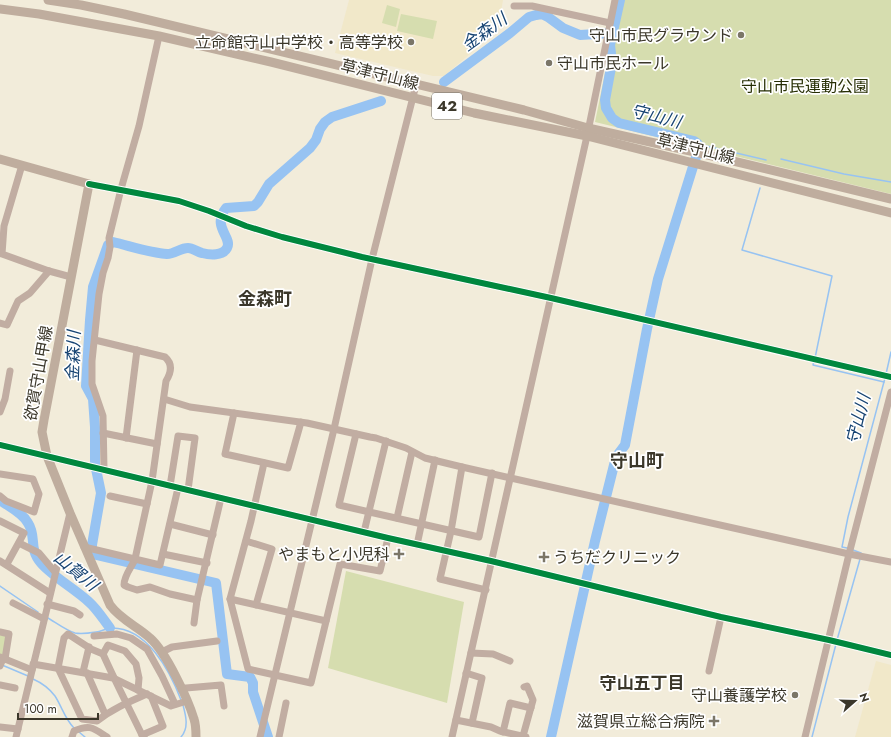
<svg xmlns="http://www.w3.org/2000/svg" width="891" height="737" viewBox="0 0 891 737" font-family="Jost,'Noto Sans JP',sans-serif">
<style>
.built{fill:#f1e8c9}
.green{fill:#d6ddaf}
.water{fill:#97c3f2}
.lines{fill:none;stroke-linecap:round;stroke-linejoin:round}
.stream{stroke:#97c3f2;stroke-width:1.5}
.river{stroke:#97c3f2;stroke-width:10}
.minor{stroke:#c1ada2;stroke-width:7}
.major{stroke:#bfad9e;stroke-width:9}
.cycleway-casing{stroke:#fff;stroke-width:8}
.cycleway{stroke:#00873e;stroke-width:6}
.poi-dot{fill:#7b7668;stroke:#fff;stroke-width:1.5}
.labels{text-anchor:middle;stroke-width:3.5;stroke-linejoin:round;paint-order:stroke}
.shield{fill:#fff;stroke:#76736a;stroke-width:1}
.shield-label{font-size:15px;font-weight:bold;fill:#3b372a}
.poi-label{font-size:16px;fill:#3b372a;stroke:#fff;text-anchor:end}
.street-label{font-size:16px;fill:#3b372a;stroke:#fff}
.park-label{font-size:16px;fill:#272f04;stroke:#fff}
.water-label{font-size:17px;font-style:italic;fill:#164372;stroke:#fff}
.neighbourhood-label{font-size:17px;font-weight:bold;fill:#3b372a;stroke:#fff}
.quarter-label{font-size:18px;font-weight:bold;fill:#3b372a;stroke:#fff}
</style>
<rect width="100%" height="100%" fill="#f2ecda"/>
<g class="built">
<polygon points="349,0 503,0 498,30 444,76 433,76 335,53"/>
<polygon points="876,661 891,665 891,737 855,737"/>
</g>
<g class="green">
<polygon points="620,0 891,0 891,194 595,122"/>
<polygon points="387,5 400,9 396,27 382,23"/>
<polygon points="401,14 437,21 433,39 397,31"/>
<polygon points="346,571 464,602 447,703 328,668"/>
<polygon points="0,633 8,635 4,656 0,654"/>
</g>
<polygon class="water" points="618,0 623,0 616,31 611,31"/>
<g class="lines">
<g class="stream">
<polyline points="698,144 766,160"/>
<polyline points="781,159 844,174 891,182"/>
<polyline points="760,188 742,250 832,276 815,358"/>
<polyline points="814,361 813,365 884,382"/>
<polyline points="886,374 891,352"/>
<polyline points="847,548 842,547 848,517 885,378"/>
<polyline points="853,550 861,553"/>
<polyline points="0,586 38,612"/>
<path d="M48 618C55 622 67 631 75 633 80 634 90 633 96 632 101 632 106 628 111 628 147 627 170 671 181 700"/>
<polyline points="837,640 860,559"/>
<polyline points="2,665 28,676"/>
<path d="M33 679C42 683 49 688 55 696 62 707 65 719 74 728"/>
<polyline points="79,732 85,737"/>
<path d="M181 737C189 728 186 716 183 705"/>
<polyline points="812,737 836,644"/>
</g>
<g class="river">
<polyline points="444,82 510,33 529,17 536,15 542,14 548,17 563,28 580,35 613,33"/>
<path d="M0 500C9 507 22 512 28 523 37 537 28 548 41 563 52 576 75 589 89 602 97 609 103 619 110 628"/>
<path d="M268 737 253 692V683L250 677 227 674 216 583 92 554V545L101 493 95 464V427L93 399 86 386 90 320 93 287 108 245 113 242C130 246 151 253 167 254 175 254 180 248 188 248 193 248 197 252 202 253 210 255 223 256 227 248 233 237 211 227 226 208L254 206 258 202 269 184 310 148 316 140 320 129 325 122 332 117 381 101"/>
<polyline points="551,737 595,541 616,457 625,445 647,329 658,279 696,157 698,144 694,141 619,123 612,118 606,108 605,100 612,62 610,45 620,0"/>
</g>
<g class="minor">
<polyline points="514,6 532,6 610,23"/>
<polyline points="22,165 4,226 2,254 49,271 71,277"/>
<polyline points="89,184 179,201 209,211 246,226 282,237 362,257 551,298 891,377"/>
<polyline points="0,323 7,325 18,301 30,293 49,271"/>
<path d="M95 340 165 357C173 364 171 373 166 381L152 481 135 559C132 567 124 575 124 585L128 587 137 590 150 587 170 594 197 600"/>
<polyline points="164,399 190,407 307,423 370,437 376,438 406,448 425,458 462,467 849,554 891,562"/>
<polyline points="0,412 5,399 10,371"/>
<polyline points="234,413 225,454 288,468 301,422"/>
<polyline points="103,433 157,444"/>
<polyline points="356,434 339,505 479,537 492,473"/>
<polyline points="126,438 137,350"/>
<polyline points="0,445 388,538 491,561 721,617 829,640 891,655"/>
<polyline points="264,463 251,521 230,599 248,669 311,683 340,564 380,571 388,538"/>
<polyline points="462,467 451,531 440,579 486,590"/>
<polyline points="104,470 103,416 92,384 92,361 99,294 103,273 108,258 110,247 109,238 121,189 139,126 159,36"/>
<polyline points="0,474 33,479 39,494 34,512 6,501 0,496"/>
<polyline points="170,486 178,436 195,438 188,490"/>
<polyline points="110,496 147,504"/>
<polyline points="397,518 412,452"/>
<polyline points="0,521 24,533 7,564"/>
<polyline points="170,524 213,535"/>
<polyline points="364,532 386,441"/>
<polyline points="246,541 272,549 256,605"/>
<polyline points="19,543 39,553 55,572"/>
<polyline points="417,545 435,460"/>
<polyline points="84,547 160,565 178,488"/>
<polyline points="163,554 207,563"/>
<polyline points="0,561 50,593"/>
<polyline points="230,599 326,621"/>
<polyline points="13,603 44,619"/>
<polyline points="47,604 74,611 80,615"/>
<polyline points="194,623 197,600 221,498"/>
<polyline points="0,632 9,634 5,659"/>
<polyline points="94,636 117,634 131,638 147,649 162,676 175,704"/>
<polyline points="162,652 172,647 217,641"/>
<polyline points="471,653 493,654 510,661"/>
<polyline points="103,654 108,645 125,651 136,664 139,678 138,690"/>
<polyline points="0,657 32,670"/>
<polyline points="33,664 113,678 171,706 187,701"/>
<polyline points="0,666 2,661 5,659"/>
<polyline points="709,671 721,617"/>
<polyline points="83,672 89,647"/>
<polyline points="87,673 105,714"/>
<polyline points="466,673 482,678 472,723"/>
<polyline points="0,685 15,688"/>
<polyline points="181,689 186,688 221,685 224,706"/>
<polyline points="456,720 491,727 500,731 526,737"/>
<polyline points="0,727 18,729"/>
<polyline points="503,732 510,703 531,708"/>
<polyline points="142,735 163,726 151,696"/>
<polyline points="523,736 533,700 527,686 524,687"/>
<polyline points="16,737 70,513"/>
<path d="M72 737 74 731C90 724 93 728 107 737"/>
<path d="M144 737 142 735C129 708 115 681 103 654L91 649 68 634 64 638 58 668 82 719 97 721C112 709 129 702 147 694"/>
<polyline points="260,737 334,429 372,259 416,85"/>
<polyline points="279,737 286,703"/>
<polyline points="452,737 587,136 615,0"/>
<polyline points="805,737 849,554 891,392"/>
</g>
<g class="major">
<polyline points="48,0 81,5 124,14 524,110 588,128 708,155 891,199"/>
<polyline points="0,9 39,14 159,36 271,62 474,113 587,136 891,213"/>
<path d="M0 159 89 184 44 420 42 432 47 456 70 513 110 605C121 620 137 626 150 638 166 652 188 699 194 719 196 725 196 731 196 737"/>
</g>
<defs>
<g id="cycleway">
<polyline points="89,184 179,201 209,211 246,226 282,237 362,257 551,298 891,377"/>
<polyline points="0,445 388,538 491,561 721,617 829,640 891,655"/>
</g>
</defs>
<use href="#cycleway" class="cycleway-casing"/>
<use href="#cycleway" class="cycleway"/>
</g>
<g class="poi-dot">
<circle cx="741" cy="35" r="4"/>
<circle cx="411" cy="42" r="4"/>
<circle cx="549" cy="63" r="4"/>
<path d="M397 548h4v4h4v4h-4v4h-4v-4h-4v-4h4z"/>
<path d="M542 551h4v4h4v4h-4v4h-4v-4h-4v-4h4z"/>
<circle cx="795" cy="695" r="4"/>
<path d="M712 715h4v4h4v4h-4v4h-4v-4h-4v-4h4z"/>
</g>
<g class="labels">
<rect class="shield" x="432" y="93" width="30" height="26" rx="3"/>
<g class="shield-label">
<text x="447" y="111">42</text>
</g>
<g class="poi-label">
<text x="733" y="41">守山市民グラウンド</text>
<text x="403" y="48">立命館守山中学校・高等学校</text>
<text x="557" y="69" text-anchor="start">守山市民ホール</text>
<text x="390" y="560">やまもと小児科</text>
<text x="553" y="563" text-anchor="start">うちだクリニック</text>
<text x="787" y="701">守山養護学校</text>
<text x="705" y="727">滋賀県立総合病院</text>
</g>
<g class="street-label">
<text transform="translate(380 74) rotate(14)" y="6">草津守山線</text>
<text transform="translate(696 148) rotate(14)" y="6">草津守山線</text>
<text transform="translate(38 373) rotate(-80)" y="6">欲賀守山甲線</text>
</g>
<g class="park-label">
<text x="805" y="92">守山市民運動公園</text>
</g>
<g class="water-label">
<text transform="translate(484 32) rotate(-36)" y="6">金森川</text>
<text transform="translate(656 116) rotate(14)" y="6">守山川</text>
<text transform="translate(73 356) rotate(-88)" y="6">金森川</text>
<text transform="translate(858 419) rotate(-76)" y="6">守山川</text>
<text transform="translate(76 571) rotate(40)" y="6">山賀川</text>
</g>
<g class="neighbourhood-label">
<text x="642" y="689">守山五丁目</text>
</g>
<g class="quarter-label">
<text x="265" y="305">金森町</text>
<text x="637" y="467">守山町</text>
</g>
</g>
<g transform="translate(855 701) rotate(70)" stroke="#ffffff" stroke-width="3" paint-order="stroke">
<path d="M0-3L7 15L0 10L-7 15Z" fill="#3b372a"/>
<text y="-6" font-size="11" font-weight="bold" text-anchor="middle" fill="#3b372a">N</text>
</g>
<path d="M18 713v6h80v-6" fill="none" stroke="#3b372a" stroke-width="2"/>
<text x="24" y="713" font-size="12" fill="#3b372a" stroke="#ffffff" stroke-width="3" paint-order="stroke">100 m</text>
</svg>
